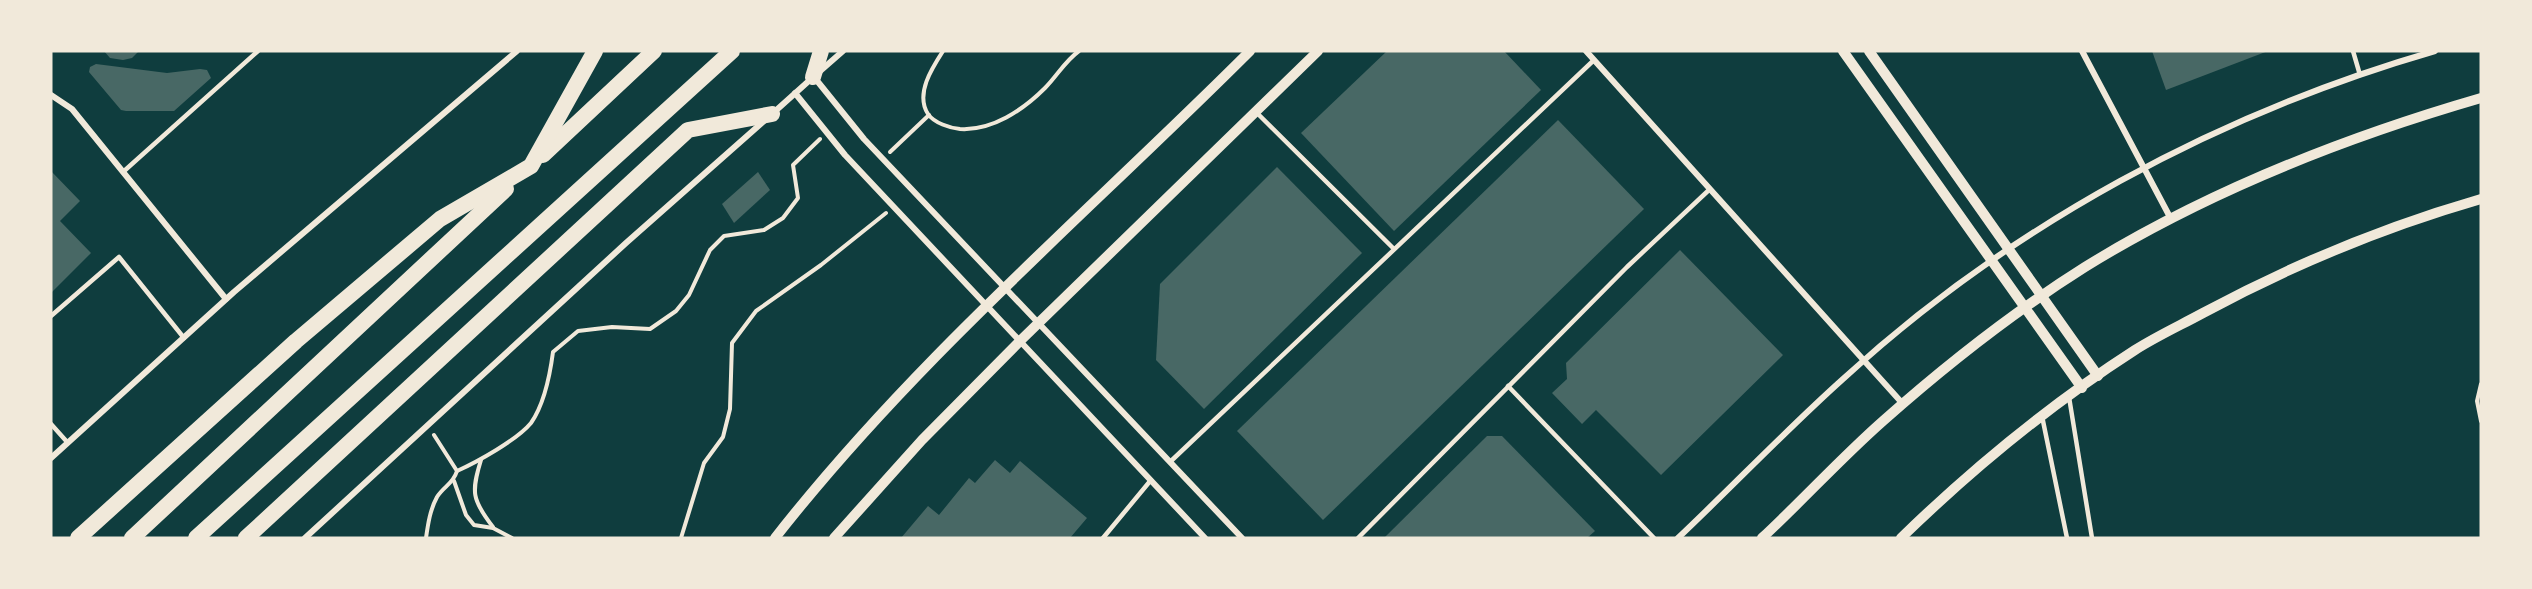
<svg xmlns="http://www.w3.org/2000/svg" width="2532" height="589" viewBox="0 0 2532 589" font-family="Roboto,sans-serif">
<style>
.building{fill:#486865}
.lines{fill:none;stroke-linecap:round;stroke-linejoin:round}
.path{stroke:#f1e9da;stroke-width:4}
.service{stroke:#f1e9da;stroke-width:4.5}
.minor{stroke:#f1e9da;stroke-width:6}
.tertiary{stroke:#f1e9da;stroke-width:10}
.trunk{stroke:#f1e9da;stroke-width:16}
</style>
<rect width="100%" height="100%" fill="#0f3d3e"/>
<g class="building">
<polygon points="104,51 139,51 132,58 123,60 110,58"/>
<polygon points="1387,51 1504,51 1541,90 1394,231 1301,133"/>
<polygon points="2152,51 2268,51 2166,90"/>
<polygon points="96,64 167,73 200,69 207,70 211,78 174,111 126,111 121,110 89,72 90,67"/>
<polygon points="1558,120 1644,209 1323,520 1237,431"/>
<polygon points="1277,167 1362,253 1204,409 1156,360 1160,284"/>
<polygon points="51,171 80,201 60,221 91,253 51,293"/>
<polygon points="758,172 770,190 734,223 722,204"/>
<polygon points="1680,250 1783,355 1661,475 1596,410 1582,424 1552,393 1567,379 1566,363"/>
<polygon points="1487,436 1502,436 1595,531 1587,538 1384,538"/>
<polygon points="995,460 1010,473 1020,461 1087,518 1070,538 901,538 928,506 939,515 969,478 975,483"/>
</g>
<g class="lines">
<g class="path">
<path d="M943 51C932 68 915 94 928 114 934 123 950 128 960 129 992 131 1023 110 1045 88 1057 76 1065 61 1079 51"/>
<polyline points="890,152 929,115"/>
<polyline points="2481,384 2477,401 2481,421"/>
<path d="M481 460C471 492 472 500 493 527"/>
<path d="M457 471C477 462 517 440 531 423 545 403 550 375 553 352L578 331 612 327 650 329 676 311 689 295 710 250 724 236 764 230 783 218 798 198 793 165 820 139"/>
<polyline points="454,481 466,515 474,525 493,528 512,538"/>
<path d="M426 538C428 524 430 510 437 497 444 486 453 484 457 471L434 435"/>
<polyline points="681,538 704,463 723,437 730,409 732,343 756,311 821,265 886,213"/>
</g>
<g class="service">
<polyline points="2353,51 2360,75"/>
<polyline points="1256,112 1394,249"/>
<polyline points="123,172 258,51"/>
<polyline points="51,316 119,257 184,338"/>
<polyline points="1508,386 1654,538"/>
<polyline points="2069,397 2092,538"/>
<polyline points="2042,416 2067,538"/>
<polyline points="51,424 68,443"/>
<polyline points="1170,462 1594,60"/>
<polyline points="1103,538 1151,480"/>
<polyline points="1358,538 1627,267 1710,189"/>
</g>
<g class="minor">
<polyline points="1586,51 1903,404"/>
<polyline points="2082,51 2171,219"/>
<polyline points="819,72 843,51"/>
<polyline points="814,77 864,139 1242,538"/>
<polyline points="795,93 845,155 1205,538"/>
<polyline points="51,95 72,109 226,299"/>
<polyline points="772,114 811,79"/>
<polyline points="51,458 234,292 517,51"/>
<polyline points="305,538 626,243 764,121"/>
<path d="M1678 538C1733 486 1786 430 1843 379 2011 225 2217 114 2435 51"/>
</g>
<g class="tertiary">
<polyline points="1843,51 2082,388"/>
<polyline points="1869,51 2098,376"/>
<path d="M775 538C915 359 1090 211 1250 51"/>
<polyline points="834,538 922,440 1020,341 1318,51"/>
<path d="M1762 538C1803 500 1841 458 1883 421 1945 366 2015 311 2085 267 2208 191 2343 138 2481 98"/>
<path d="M1901 538C1973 468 2051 404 2135 350 2157 336 2181 325 2203 313 2292 265 2384 227 2481 199"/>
</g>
<g class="trunk">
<polyline points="813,77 821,51"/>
<polyline points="543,155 654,51"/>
<polyline points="78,538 296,341 440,219 531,166 595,51"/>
<polyline points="132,538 506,189"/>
<polyline points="196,538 732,51"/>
<polyline points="246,538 688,130 772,114"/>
</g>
</g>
<rect width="2532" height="589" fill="none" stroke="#f1e9da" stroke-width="105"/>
</svg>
